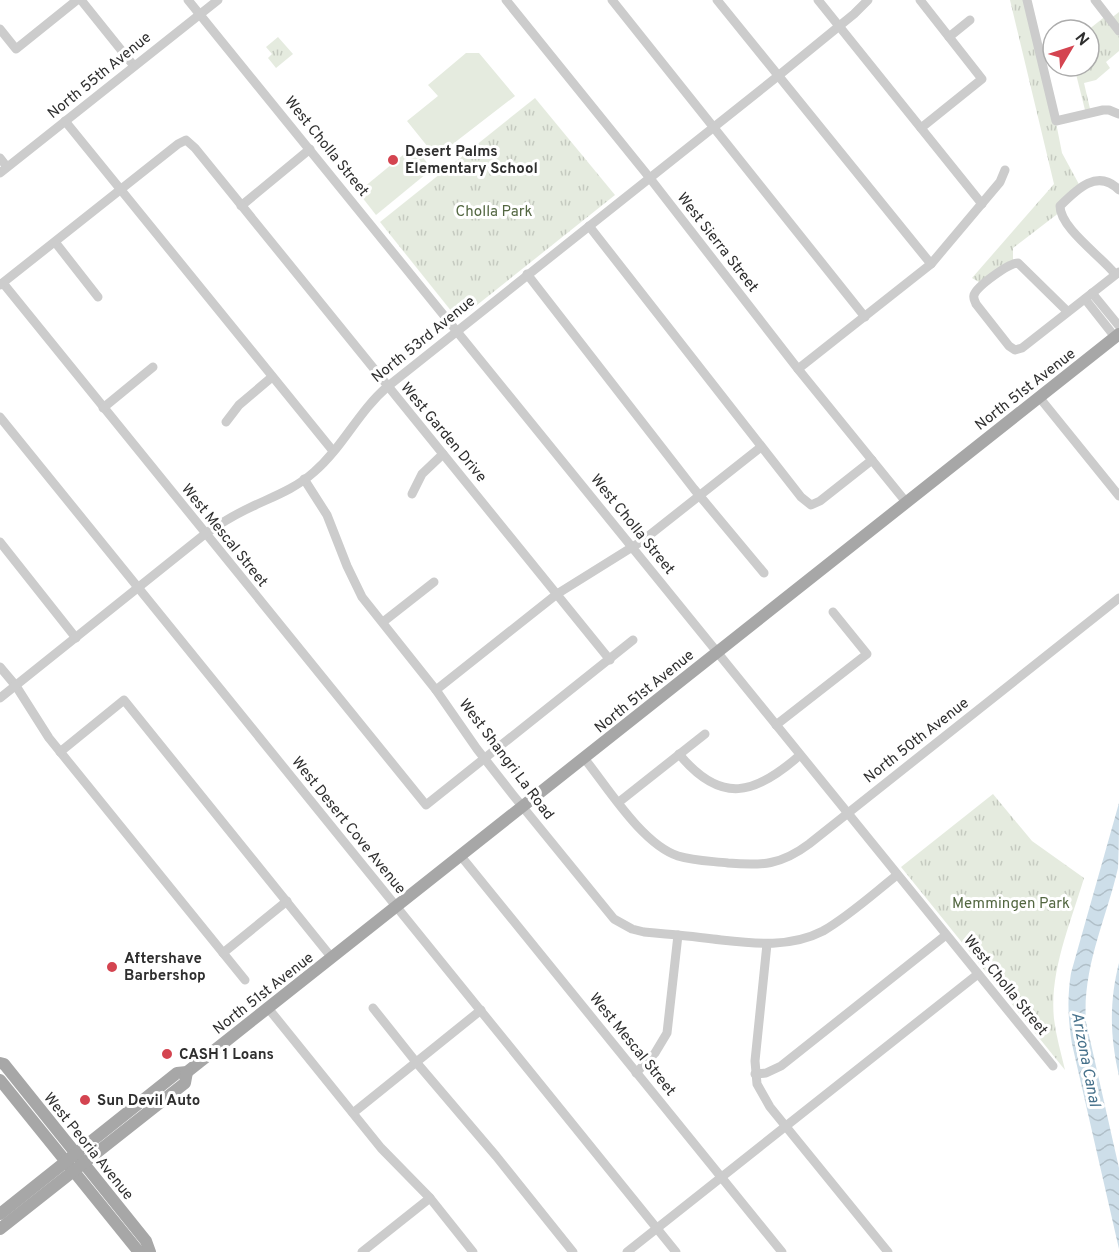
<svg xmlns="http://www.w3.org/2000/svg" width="1119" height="1252" viewBox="0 0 1119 1252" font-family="Overpass,sans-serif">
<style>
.grass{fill:#e5ebdf}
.park{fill:url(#park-tufts)}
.water{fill:url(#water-waves)}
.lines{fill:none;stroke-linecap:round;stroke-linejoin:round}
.minor{stroke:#ccc;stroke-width:9}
.major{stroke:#a7a7a7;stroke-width:12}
.poi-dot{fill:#d44450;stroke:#fff;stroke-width:2}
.labels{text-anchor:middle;stroke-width:6;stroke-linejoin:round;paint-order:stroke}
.street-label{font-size:15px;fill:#2f2f2f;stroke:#fff}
.poi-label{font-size:15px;font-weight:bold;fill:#2f2f2f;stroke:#fff;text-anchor:start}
.park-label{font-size:15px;fill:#536741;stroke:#fff}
.water-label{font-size:16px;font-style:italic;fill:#45708a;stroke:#fff}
</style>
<defs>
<pattern id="park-tufts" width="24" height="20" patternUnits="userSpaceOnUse" patternTransform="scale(1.5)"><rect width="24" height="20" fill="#e5ebdf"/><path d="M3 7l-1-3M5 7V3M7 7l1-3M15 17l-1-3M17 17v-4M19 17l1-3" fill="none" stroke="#c5cac0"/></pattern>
<pattern id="water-waves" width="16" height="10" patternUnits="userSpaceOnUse" patternTransform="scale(1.5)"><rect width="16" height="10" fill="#cddee9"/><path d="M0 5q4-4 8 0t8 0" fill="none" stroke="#b0bfc8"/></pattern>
</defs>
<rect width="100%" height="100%" fill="#fff"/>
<g class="grass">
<polygon points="466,53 479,53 515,96 436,157 407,121 438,96 428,85"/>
<polygon points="414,146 432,169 376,215 358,192"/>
</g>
<g class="park">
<polygon points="1010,0 1027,0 1050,92 1062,153 1081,188 1060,212 1013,248 1013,263 984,285 972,278 1054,184"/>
<polygon points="1119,12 1119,51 1106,62 1110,68 1096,80 1084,83 1091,113 1086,114 1074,66 1089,66 1088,30 1107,15 1110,19"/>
<polygon points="278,37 293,54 276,68 268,58 272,54 266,47"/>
<polygon points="535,98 615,195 462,317 456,317 380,222"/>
<path d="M993 794 1032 841 1084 878C1071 922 1049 972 1054 1019 1056 1036 1061 1053 1065 1070L901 867Z"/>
</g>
<g class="water">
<path d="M1119 803C1119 823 1119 850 1118 868 1106 920 1082 968 1086 1022L1119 1168V1249L1072 1044C1068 1019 1067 998 1071 973Z"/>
<path d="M1119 963V1076C1110 1037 1109 1002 1119 963Z"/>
</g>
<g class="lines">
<g class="minor">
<polyline points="81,0 134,66"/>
<polyline points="188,0 1053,1066"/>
<polyline points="506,0 649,177 798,369 906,502"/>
<polyline points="612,0 865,317"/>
<polyline points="717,0 931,264"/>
<polyline points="818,0 982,204"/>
<polyline points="920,0 982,79 921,128"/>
<polyline points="1027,0 1056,121 1103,110 1109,110 1119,114"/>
<polyline points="1095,0 1119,31"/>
<polyline points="0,29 16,49 77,0"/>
<polyline points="949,37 970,20"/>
<polyline points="65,121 333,451"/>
<polyline points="0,158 7,167"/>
<polyline points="0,173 218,0"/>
<polyline points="241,206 310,149"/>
<polyline points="589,226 801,497 811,505 820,501 872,460"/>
<polyline points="55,242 98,297"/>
<polyline points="527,274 694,489 764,573"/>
<path d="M1115 274C1102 257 1060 228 1060 206 1077 189 1098 168 1119 190"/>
<polyline points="3,283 426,805 633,640"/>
<polyline points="0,285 178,144 186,140 195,148 610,660"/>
<polyline points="1092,293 1119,326"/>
<polyline points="1085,299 1115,337"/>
<path d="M1068 312 1018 263C1009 263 977 286 974 295 973 299 975 301 976 304L1009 346 1015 350 1022 348 1119 272"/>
<polyline points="798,369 931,264 1000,182 1005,170"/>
<polyline points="1039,397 1119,496"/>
<polyline points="103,408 153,367"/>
<polyline points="0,417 676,1252"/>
<polyline points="226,422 239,405 272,377"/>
<path d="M304 479 327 515 347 566 362 597 436 690 477 749 513 795 614 919 632 929 644 932C667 934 690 936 713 939 750 943 788 949 823 931 849 916 873 894 897 875"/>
<polyline points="412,494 422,474 443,454"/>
<polyline points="0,542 76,638"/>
<polyline points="383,622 434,582"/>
<polyline points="0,667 16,686 49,738 245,980"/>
<polyline points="436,690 557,594 642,541 761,447"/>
<path d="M0 698 205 534C218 525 231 517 245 510 269 498 294 490 314 472 343 447 358 412 387 387L778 76 854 14 868 0"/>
<polyline points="776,725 867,654 833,612"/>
<polyline points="60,752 124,700 332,958"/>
<path d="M679 754C721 805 755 795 800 755"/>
<path d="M584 758C608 788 642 844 678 856 694 861 711 861 728 863 762 866 781 865 809 844L1119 598"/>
<polyline points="619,802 705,734"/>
<polyline points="460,855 782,1252"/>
<polyline points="767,944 755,1061 757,1084 770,1107 888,1252"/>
<polyline points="223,953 287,901"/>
<polyline points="268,1008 381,1148 430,1198 473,1252"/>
<polyline points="373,1008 416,1062 496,1156 573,1252"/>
<polyline points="636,1073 655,1053 667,1033 678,935"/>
<polyline points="755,1074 766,1073 781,1066 946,935"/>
<polyline points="353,1113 481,1010"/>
<polyline points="362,1252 430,1198"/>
<polyline points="627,1252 978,974"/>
</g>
<g class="major">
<polyline points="0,1063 4,1064 146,1241 150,1252"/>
<polyline points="0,1080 139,1252"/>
<polyline points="0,1214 177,1073 187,1072 1119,334"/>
<polyline points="0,1229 185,1083 187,1072"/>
</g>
</g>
<g class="poi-dot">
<circle cx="393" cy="160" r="6"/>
<circle cx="112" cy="967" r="6"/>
<circle cx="167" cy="1054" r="6"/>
<circle cx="85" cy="1100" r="6"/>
</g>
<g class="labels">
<g class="street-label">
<text transform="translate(99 75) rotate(-39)" y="5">North 55th Avenue</text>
<text transform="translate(327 146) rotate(51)" y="5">West Cholla Street</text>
<text transform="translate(718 242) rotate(52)" y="5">West Sierra Street</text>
<text transform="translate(423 339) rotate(-39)" y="5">North 53rd Avenue</text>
<text transform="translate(1025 389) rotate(-38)" y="5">North 51st Avenue</text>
<text transform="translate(444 432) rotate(50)" y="5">West Garden Drive</text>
<text transform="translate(633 524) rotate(51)" y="5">West Cholla Street</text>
<text transform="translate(225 535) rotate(51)" y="5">West Mescal Street</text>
<text transform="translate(644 691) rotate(-39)" y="5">North 51st Avenue</text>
<text transform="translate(916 740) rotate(-38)" y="5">North 50th Avenue</text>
<text transform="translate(507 759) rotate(53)" y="5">West Shangri La Road</text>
<text transform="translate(349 825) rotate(51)" y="5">West Desert Cove Avenue</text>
<text transform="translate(1006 985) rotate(51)" y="5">West Cholla Street</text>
<text transform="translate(263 993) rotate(-38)" y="5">North 51st Avenue</text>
<text transform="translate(633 1044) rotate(51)" y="5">West Mescal Street</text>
<text transform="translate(89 1146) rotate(51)" y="5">West Peoria Avenue</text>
</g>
<g class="poi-label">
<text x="405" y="156">Desert Palms<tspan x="405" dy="17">Elementary School</tspan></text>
<text x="124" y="963">Aftershave<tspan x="124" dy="17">Barbershop</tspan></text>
<text x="179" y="1059">CASH 1 Loans</text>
<text x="97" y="1105">Sun Devil Auto</text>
</g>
<g class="park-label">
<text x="494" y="216">Cholla Park</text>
<text x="1011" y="908">Memmingen Park</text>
</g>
<g class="water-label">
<text transform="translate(1087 1059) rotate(79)" y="6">Arizona Canal</text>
</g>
</g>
<g transform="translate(1071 48) rotate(51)"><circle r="28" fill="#ffffff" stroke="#acacac" stroke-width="1.5"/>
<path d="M0-4.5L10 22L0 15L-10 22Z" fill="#d44450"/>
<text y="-9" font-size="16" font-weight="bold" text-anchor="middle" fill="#2f2f2f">N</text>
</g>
</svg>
